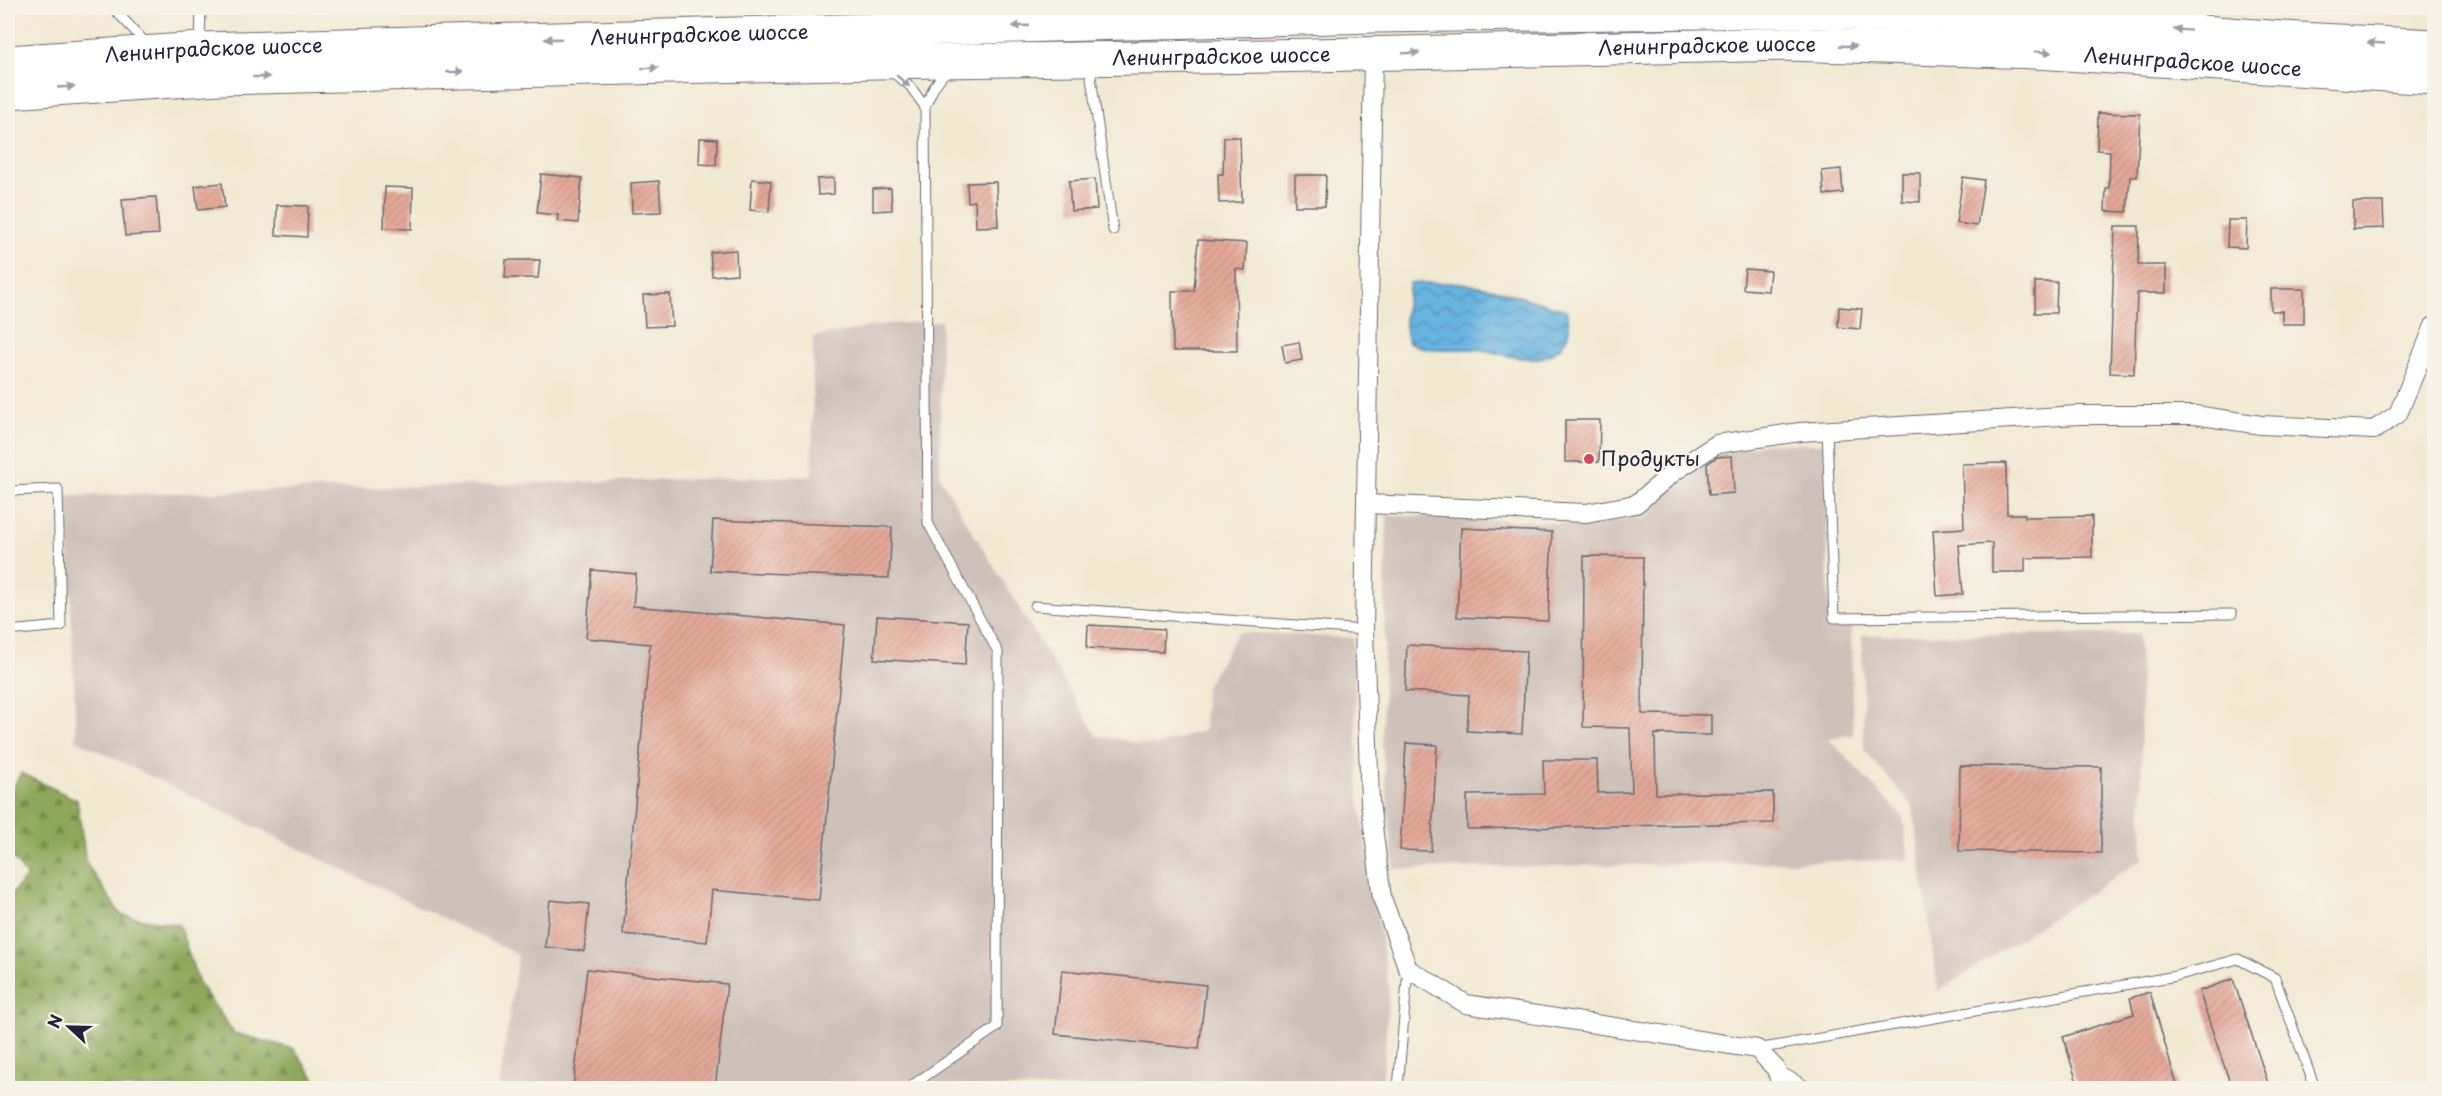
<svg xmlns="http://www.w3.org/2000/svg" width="2442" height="1096" viewBox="0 0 2442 1096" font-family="'Playpen Sans',sans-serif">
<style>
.industrial{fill:#cec1ba}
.forest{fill:url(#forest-firs);stroke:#58654a;stroke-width:1.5}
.water{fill:url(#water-waves);stroke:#446b8e;stroke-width:1.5}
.building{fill:url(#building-hatch)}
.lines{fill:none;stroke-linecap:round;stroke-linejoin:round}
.lane-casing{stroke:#6a6870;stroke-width:11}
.street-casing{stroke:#6a6870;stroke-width:20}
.highway-casing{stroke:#6a6870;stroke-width:35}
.lane{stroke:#fff;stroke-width:9}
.street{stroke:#fff;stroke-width:18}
.highway{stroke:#fff;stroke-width:33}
.oneway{fill:#9c9ca7}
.poi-dot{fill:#d1495b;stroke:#f7f3e8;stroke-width:2}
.labels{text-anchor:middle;stroke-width:5;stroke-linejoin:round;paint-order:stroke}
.street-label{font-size:20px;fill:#22223b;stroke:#f7f3e8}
.poi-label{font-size:20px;fill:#22223b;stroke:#f7f3e8;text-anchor:start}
</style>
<defs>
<pattern id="forest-firs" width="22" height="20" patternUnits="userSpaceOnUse" patternTransform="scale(1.5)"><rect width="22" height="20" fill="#8da85a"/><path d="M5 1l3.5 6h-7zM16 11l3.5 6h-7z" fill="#73884c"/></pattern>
<pattern id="water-waves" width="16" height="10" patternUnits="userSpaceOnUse" patternTransform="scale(1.5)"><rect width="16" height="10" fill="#67b4e1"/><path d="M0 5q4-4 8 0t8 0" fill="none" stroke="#5492b8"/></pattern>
<pattern id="building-hatch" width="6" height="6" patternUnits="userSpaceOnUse" patternTransform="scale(1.5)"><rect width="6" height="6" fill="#e3a897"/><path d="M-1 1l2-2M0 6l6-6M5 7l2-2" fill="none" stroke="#c29083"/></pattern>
</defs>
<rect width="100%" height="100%" fill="#f7f3e8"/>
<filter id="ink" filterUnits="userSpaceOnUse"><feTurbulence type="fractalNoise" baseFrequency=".0167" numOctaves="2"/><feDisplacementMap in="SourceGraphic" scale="12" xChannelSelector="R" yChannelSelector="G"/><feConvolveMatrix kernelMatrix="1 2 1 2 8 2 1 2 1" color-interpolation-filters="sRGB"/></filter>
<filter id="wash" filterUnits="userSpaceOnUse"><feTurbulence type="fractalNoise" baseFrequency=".008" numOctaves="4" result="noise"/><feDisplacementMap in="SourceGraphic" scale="24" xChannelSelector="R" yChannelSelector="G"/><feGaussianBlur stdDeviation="1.35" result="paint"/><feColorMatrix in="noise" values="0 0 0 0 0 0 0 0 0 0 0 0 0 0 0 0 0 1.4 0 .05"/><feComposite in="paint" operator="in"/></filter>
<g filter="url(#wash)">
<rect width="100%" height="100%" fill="#f1ead3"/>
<g class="industrial">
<polygon points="941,321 940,478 1097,736 1156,746 1204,730 1205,688 1238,632 1353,638 1359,797 1389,989 1382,1088 499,1088 518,955 76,740 67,496 812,476 813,337 888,324"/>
<polygon points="1766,443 1825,444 1829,626 1851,626 1853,735 1828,738 1903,817 1909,860 1394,869 1382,745 1387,515 1579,524 1647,517 1702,458"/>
<polygon points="2139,634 2143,859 1938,991 1913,806 1864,750 1862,635"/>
</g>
<polygon class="forest" points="21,773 77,800 86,863 121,915 179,925 199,984 234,1033 294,1049 321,1088 68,1088 63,1086 56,1088 8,1088 8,898 27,877 8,850 8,797"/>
<path class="water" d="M1410 283H1459L1491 288 1566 310C1570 323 1571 334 1562 345 1539 372 1503 351 1474 349 1449 348 1434 353 1409 343L1405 328V312Z"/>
<g id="blocks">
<g class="building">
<polygon points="2098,113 2140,114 2137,177 2130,177 2127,212 2105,211 2106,188 2109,188 2110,151 2097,150"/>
<polygon points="1224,137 1240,137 1242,202 1219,203 1218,174 1223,174"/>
<polygon points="700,138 717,139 716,165 699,164"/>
<polygon points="1841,169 1843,193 1824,195 1822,171"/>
<polygon points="1902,173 1920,173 1920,202 1902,201"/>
<polygon points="541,174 582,178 578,223 557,221 558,215 537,213"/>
<polygon points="1295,175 1326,175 1325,206 1295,206"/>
<polygon points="1963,177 1984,180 1977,226 1956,223"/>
<polygon points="834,178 834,194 818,195 817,179"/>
<polygon points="752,179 771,181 769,212 750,210"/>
<polygon points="1095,179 1097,209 1071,211 1069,181"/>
<polygon points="659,181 661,212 632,213 631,183"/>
<polygon points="996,182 998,226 976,227 975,201 968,202 967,183"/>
<polygon points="222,183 225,207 198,210 195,186"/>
<polygon points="385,187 413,188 412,229 384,228"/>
<polygon points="891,188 892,210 873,211 873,189"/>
<polygon points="156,197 159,234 125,236 122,199"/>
<polygon points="2353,202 2383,202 2384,228 2353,229"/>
<polygon points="277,205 308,206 307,237 276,235"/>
<polygon points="2228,220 2247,220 2246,248 2227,247"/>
<polygon points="2115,226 2139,226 2138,265 2166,265 2166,293 2137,293 2134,374 2110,373"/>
<polygon points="1198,240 1247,243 1245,270 1236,269 1237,351 1173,351 1172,291 1194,291"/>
<polygon points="736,250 737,274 712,276 710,252"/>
<polygon points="506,260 540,260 538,278 505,278"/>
<polygon points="1745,269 1770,271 1768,291 1743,289"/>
<polygon points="2035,282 2057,282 2056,313 2035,313"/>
<polygon points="2271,289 2304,289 2304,324 2282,324 2282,311 2271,311"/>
<polygon points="670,294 672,326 645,327 643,295"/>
<polygon points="1839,307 1862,309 1860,329 1838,327"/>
<polygon points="1299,342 1302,360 1285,363 1282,345"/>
<polygon points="1565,420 1600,420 1599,462 1565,462"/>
<polygon points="1732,456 1734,493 1709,495 1707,464 1717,457"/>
<polygon points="2006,463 2007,514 2025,514 2025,517 2092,516 2092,557 2025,558 2025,572 1992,572 1992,543 1959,545 1963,594 1937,596 1933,530 1964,528 1962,464"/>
<polygon points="713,520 892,527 889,578 710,571"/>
<polygon points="1461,528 1552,532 1548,621 1457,617"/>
<polygon points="1584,556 1643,557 1642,714 1711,715 1711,735 1655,734 1656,794 1773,792 1773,823 1467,829 1467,795 1544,794 1543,760 1597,760 1598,793 1632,792 1630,728 1583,727"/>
<polygon points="592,570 636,574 633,606 845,625 819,900 712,890 707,942 623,934 650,644 586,638"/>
<polygon points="877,616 968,622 965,665 874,659"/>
<polygon points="1088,625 1164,629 1163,652 1087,648"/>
<polygon points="1407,645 1526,651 1522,734 1467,731 1469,695 1405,691"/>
<polygon points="1406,743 1437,745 1431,851 1400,850"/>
<polygon points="1960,766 2101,767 2101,853 1959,851"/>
<polygon points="550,900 589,904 584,951 545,947"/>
<polygon points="587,969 727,984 715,1089 573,1089"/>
<polygon points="1062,970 1206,985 1199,1049 1055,1034"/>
<polygon points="2233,979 2270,1089 2232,1089 2199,991"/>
<polygon points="2150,992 2178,1089 2079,1089 2063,1037 2134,1014 2130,998"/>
</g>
</g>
</g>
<g filter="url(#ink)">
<use href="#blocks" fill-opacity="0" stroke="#6a6870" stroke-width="1.5"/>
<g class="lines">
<defs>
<g id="lane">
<polyline points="113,8 148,45"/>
<polyline points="200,44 201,8"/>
<polyline points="1089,63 1113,230"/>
<polyline points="892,72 910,86 925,107"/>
<polyline points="1827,430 1834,618 2232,614"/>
<polyline points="8,491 58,489 61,626 8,631"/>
<polyline points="1035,606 1364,630"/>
<polyline points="1757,1049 2176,976 2238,959 2275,978 2315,1088"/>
<polyline points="1776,1069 1810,1088"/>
<polyline points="908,1088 997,1027 998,652 928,523 925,107 934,87 947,69"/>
<polyline points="1398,1088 1408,969"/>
</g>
<g id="street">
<polyline points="1373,54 1364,630 1370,802 1382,898 1408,969 1466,1004 1757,1049 1776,1069 1782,1088"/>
<polyline points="1366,504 1586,513 1636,504 1675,471 1717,444 1800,432 2078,415 2195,415 2261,425 2374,430 2398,414 2434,326"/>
</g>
<g id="highway">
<path id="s1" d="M8 62 200 49 1372 16 1790 11 2038 20 2299 39 2434 46"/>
<path id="s2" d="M8 92 219 78 876 62 1268 56 1789 44 2036 52 2434 78"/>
</g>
</defs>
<use href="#lane" class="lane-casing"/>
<use href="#street" class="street-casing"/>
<use href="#highway" class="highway-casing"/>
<use href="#lane" class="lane"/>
<use href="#street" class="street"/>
<use href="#highway" class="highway"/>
</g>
<defs><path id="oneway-solid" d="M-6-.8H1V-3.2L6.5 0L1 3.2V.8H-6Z" transform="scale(1.5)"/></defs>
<g class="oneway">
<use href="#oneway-solid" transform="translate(1021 26) rotate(178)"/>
<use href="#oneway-solid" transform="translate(2182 30) rotate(-176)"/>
<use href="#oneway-solid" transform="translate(553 39) rotate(178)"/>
<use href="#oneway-solid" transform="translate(2376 43) rotate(-177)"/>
<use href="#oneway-solid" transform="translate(1848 46) rotate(2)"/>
<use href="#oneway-solid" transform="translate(2043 52) rotate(4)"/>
<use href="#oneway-solid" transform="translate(1411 53) rotate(-1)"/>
<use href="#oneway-solid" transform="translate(650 68) rotate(-1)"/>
<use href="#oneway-solid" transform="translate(455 72) rotate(-1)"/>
<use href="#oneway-solid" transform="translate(261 77) rotate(-1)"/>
<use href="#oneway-solid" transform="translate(903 81) rotate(41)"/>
<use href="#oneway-solid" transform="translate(66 87) rotate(-3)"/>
</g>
</g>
<circle class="poi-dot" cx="1589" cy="459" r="6"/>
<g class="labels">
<g class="street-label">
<text dy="7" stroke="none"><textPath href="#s1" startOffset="692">Ленинградское шоссе</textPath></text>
<text dy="7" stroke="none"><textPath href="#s2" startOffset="1700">Ленинградское шоссе</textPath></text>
<text dy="7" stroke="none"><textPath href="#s1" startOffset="206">Ленинградское шоссе</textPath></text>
<text dy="7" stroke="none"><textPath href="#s2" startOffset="1214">Ленинградское шоссе</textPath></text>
<text dy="7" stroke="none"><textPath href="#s2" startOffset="2186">Ленинградское шоссе</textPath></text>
</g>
<g class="poi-label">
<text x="1601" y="466">Продукты</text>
</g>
</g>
<rect width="2442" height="1096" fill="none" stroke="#f7f3e8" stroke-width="30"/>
<g transform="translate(69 1027) rotate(292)" stroke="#f7f3e8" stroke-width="4.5" paint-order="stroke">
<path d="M0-4.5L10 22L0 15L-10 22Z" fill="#22223b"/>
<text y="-9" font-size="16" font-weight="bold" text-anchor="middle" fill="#22223b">N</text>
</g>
</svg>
